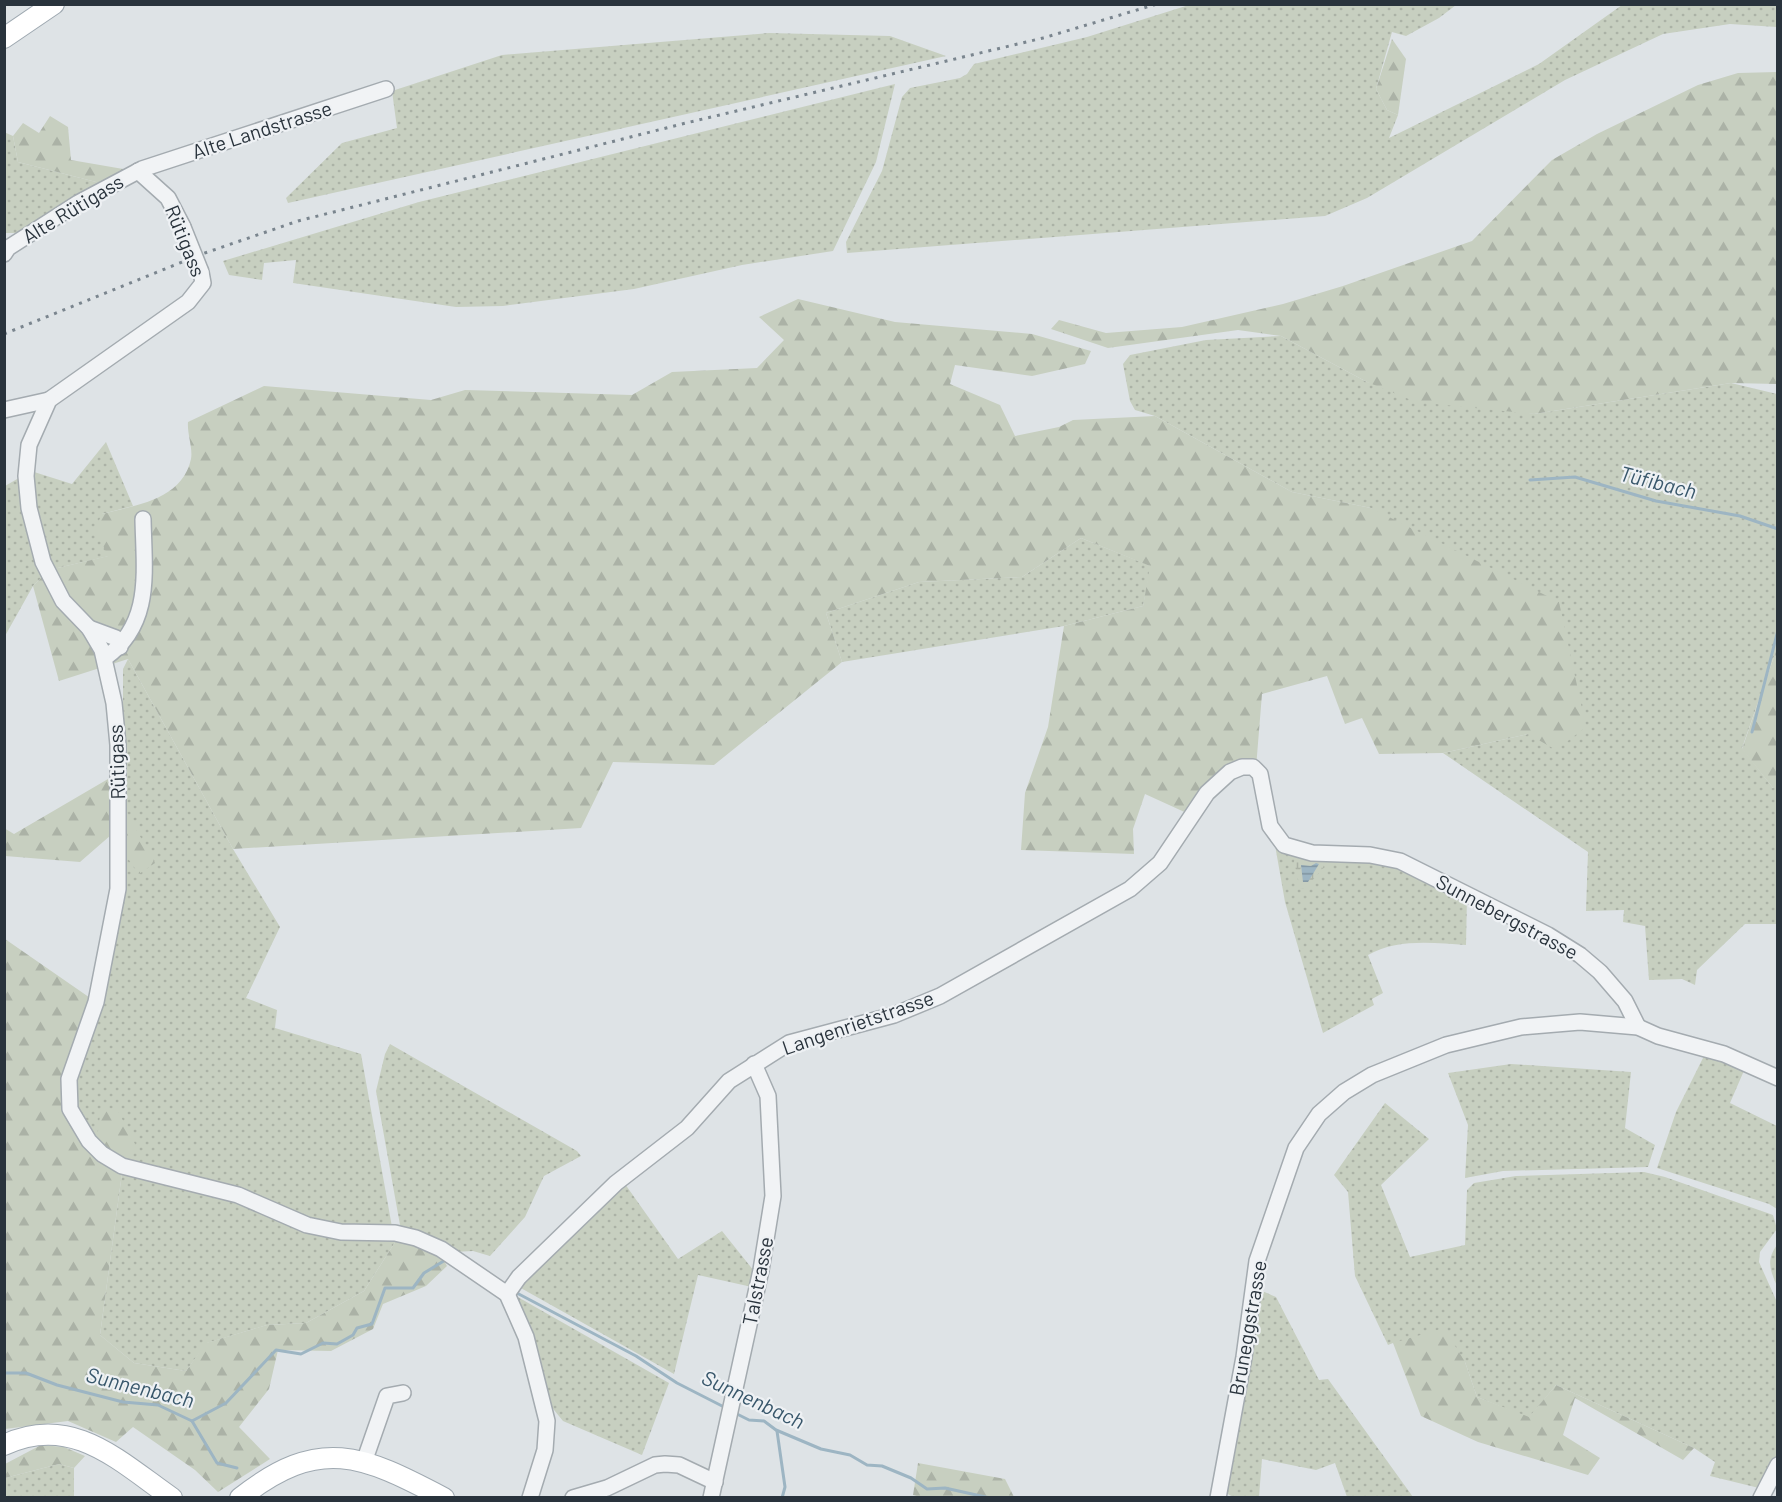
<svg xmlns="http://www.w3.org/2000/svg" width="1782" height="1502" viewBox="0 0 1782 1502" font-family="Barlow,sans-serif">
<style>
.grass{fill:url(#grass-dots)}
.forest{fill:url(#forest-firs)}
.wetland{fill:url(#wetland-marsh);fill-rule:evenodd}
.water{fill:url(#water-rules)}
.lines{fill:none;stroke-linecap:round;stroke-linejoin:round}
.stream{stroke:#9db5c3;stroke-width:3}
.minor-casing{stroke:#a4abb0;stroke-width:18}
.major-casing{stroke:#9fa9b1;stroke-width:22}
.minor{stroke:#f1f3f5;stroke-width:15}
.major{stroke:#fff;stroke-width:20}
.rail{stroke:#7a858e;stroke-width:3;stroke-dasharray:3 6;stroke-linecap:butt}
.minor-bridge-casing{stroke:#a4abb0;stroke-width:18;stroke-linecap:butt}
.minor-bridge{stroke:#f1f3f5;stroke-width:15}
.labels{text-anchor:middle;stroke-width:4.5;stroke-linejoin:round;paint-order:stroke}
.street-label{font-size:20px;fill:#29333c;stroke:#eef1f4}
.water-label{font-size:21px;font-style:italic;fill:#38576b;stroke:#eef1f4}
</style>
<defs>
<pattern id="grass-dots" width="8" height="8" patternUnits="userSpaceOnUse" patternTransform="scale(1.5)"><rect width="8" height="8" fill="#c7cfc0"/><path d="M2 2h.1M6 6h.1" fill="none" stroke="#abb2a6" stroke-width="1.8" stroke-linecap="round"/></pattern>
<pattern id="forest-firs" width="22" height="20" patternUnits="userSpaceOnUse" patternTransform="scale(1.5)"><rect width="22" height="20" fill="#c7cfc0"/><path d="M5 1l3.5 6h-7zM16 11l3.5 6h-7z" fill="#abb2a6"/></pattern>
<pattern id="wetland-marsh" width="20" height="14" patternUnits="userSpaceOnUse" patternTransform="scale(1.5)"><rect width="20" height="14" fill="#c7cfc0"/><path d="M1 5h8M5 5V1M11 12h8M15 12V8" fill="none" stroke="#abb2a6"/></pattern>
<pattern id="water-rules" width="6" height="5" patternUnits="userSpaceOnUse" patternTransform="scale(1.5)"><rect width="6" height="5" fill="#9db5c3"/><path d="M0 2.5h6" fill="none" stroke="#8094a0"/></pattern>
</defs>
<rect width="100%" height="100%" fill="#dee3e6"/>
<g class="grass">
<polygon points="1189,5 1456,5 1439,18 1406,36 1392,32 1376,89 1387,110 1398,115 1389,138 1539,64 1622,5 1777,5 1777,27 1730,24 1663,34 1565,80 1367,198 1325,216 847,253 846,242 882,171 902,97 910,88 960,78 967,74 974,64 1087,37"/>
<polygon points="769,33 890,36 946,56 288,203 286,198 342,143 397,128 392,91 502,55"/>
<polygon points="895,84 876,162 833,251 742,265 634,289 503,306 456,307 293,283 296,260 264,263 262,280 229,275 223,261 419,202"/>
<polygon points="4,132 13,136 18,162 104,184 16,233 6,233"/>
<polygon points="1281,336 1367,382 1534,414 1731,383 1777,394 1777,648 1742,748 1773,788 1777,788 1777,924 1745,924 1697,970 1695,985 1682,979 1649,980 1645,926 1623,922 1624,910 1586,911 1588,852 1443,753 1528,734 1371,508 1292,492 1155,416 1135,410 1130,401 1123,364 1130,355 1206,340"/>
<polygon points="106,442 133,506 102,514 109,556 49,570 33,586 5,636 5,486 31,471 72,484"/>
<polygon points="1081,538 1151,566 1143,606 1064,626 842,662 826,613 919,582 1022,577"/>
<polygon points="128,659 233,849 280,927 246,998 277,1010 275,1028 361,1054 392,1227 331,1228 95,1155 69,1126 73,1118 68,1100 96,1002 123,804 123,669"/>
<path d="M1275 845 1370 855 1467 896 1466 945C1434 943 1398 938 1368 955L1383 993 1372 999 1374 1005 1323 1033 1285 902Z"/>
<polygon points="390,1044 577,1151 581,1156 544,1176 525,1217 490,1256 473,1251 453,1252 406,1231 400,1225 376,1091 385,1054"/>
<polygon points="1706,1052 1746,1066 1730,1103 1777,1126 1777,1209 1769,1204 1657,1168 1676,1112"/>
<polygon points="1511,1064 1631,1072 1625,1128 1655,1145 1648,1167 1503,1171 1465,1178 1468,1125 1448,1073"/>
<polygon points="1385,1103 1429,1139 1381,1185 1410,1257 1465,1245 1467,1190 1474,1183 1516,1176 1644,1172 1665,1177 1773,1215 1777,1229 1760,1252 1759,1262 1777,1302 1778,1458 1759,1488 1710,1476 1715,1462 1694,1448 1556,1385 1529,1418 1477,1397 1465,1362 1393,1343 1388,1345 1355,1276 1348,1192 1334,1175"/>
<polygon points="122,1173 214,1192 293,1224 399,1236 364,1291 306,1323 267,1325 207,1343 186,1371 134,1363 100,1335"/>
<polygon points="625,1184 678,1259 722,1231 754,1271 752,1287 698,1275 674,1374 519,1287"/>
<path d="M1777 1245V1286C1770 1270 1766 1260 1777 1245Z"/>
<polygon points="1260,1290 1276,1297 1319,1380 1328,1379 1413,1497 1347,1497 1335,1463 1316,1470 1262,1459 1259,1497 1233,1497 1226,1493"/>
<polygon points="516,1296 669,1383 642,1455 563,1421 550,1405"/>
<polygon points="59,1464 74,1468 74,1497 5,1498 5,1478"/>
</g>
<g class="forest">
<polygon points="1392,39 1406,59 1398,115 1387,110 1376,89"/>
<polygon points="1777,72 1777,384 1731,383 1534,414 1416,402 1367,382 1281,336 1238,330 1108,348 1051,329 1059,320 1106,333 1182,327 1283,304 1343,286 1472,241 1552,160 1597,134 1698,85 1738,73"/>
<polygon points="50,116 68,127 71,160 129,170 104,184 18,162 13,136 23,123 39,133"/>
<path d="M798 299 895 322 1032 334 1091 351 1085 364 1032 376 955 365 950 384 1000 405 1015 436 1059 427 1073 420 1155 416 1292 492 1371 508 1559 602 1586 727 1556 750 1528 734 1443 753 1379 754 1362 718 1345 724 1327 676 1262 694 1256 768 1246 766 1191 815 1145 794 1133 829 1134 854 1021 850 1025 793 1048 727 1064 626 1143 606 1150 566 1081 538 1022 577 919 582 826 613 842 662 714 765 613 762 581 828 233 849 128 659 59 681 33 586 49 570 108 556 95 529 102 514C136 505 182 500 191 459 193 448 187 434 188 422L264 386 431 400 465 390 632 395 672 372 757 368 784 340 759 317Z"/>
<polygon points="1777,648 1778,788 1773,788 1742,749"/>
<polygon points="108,779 155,863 139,874 111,835 80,862 5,856 4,828 14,834"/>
<polygon points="5,939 96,1002 68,1086 69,1125 95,1154 101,1108 117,1109 135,1144 122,1173 100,1335 134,1363 186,1371 206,1343 267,1325 306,1323 364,1291 399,1236 440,1254 447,1266 426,1286 383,1304 373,1329 331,1351 278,1350 269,1389 239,1427 270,1459 218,1492 195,1470 133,1427 116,1442 68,1421 5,1429"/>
<polygon points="1444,1328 1465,1362 1477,1397 1529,1417 1556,1385 1694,1448 1683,1460 1575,1398 1563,1435 1600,1458 1588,1475 1478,1442 1421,1416 1393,1343"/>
<polygon points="41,1445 64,1447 85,1456 74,1468 59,1464 5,1478 5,1464"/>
<polygon points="918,1463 1005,1479 1014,1497 924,1498 913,1495"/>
</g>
<path class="wetland" d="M1297 857 1320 859 1324 864 1323 868 1305 889 1300 888 1294 861ZM1315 863H1319L1309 880 1300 873 1301 865Z"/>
<polygon class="water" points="1316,863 1319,864 1308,882 1303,882 1301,865 1311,866"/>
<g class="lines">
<g class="stream">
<polyline points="1530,480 1575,477 1656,501 1740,516 1778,529"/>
<polyline points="1752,732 1778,630"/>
<polyline points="515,1292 636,1356 677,1383 726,1408"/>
<polyline points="4,1373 26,1373 57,1385 123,1402 158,1405 192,1421 226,1403 276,1350 301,1354 323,1343 337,1344 353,1335 357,1328 372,1324 385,1288 413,1288 424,1273 447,1259"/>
<polyline points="735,1413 749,1420 764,1421 776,1430 821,1449 850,1455 867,1465 882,1466 911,1478 927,1489 945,1488 990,1498"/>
<polyline points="192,1421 217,1463 237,1468"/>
<polyline points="777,1431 785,1487 782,1498"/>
</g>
<defs>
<g id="minor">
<polyline points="138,171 168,198 183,227"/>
<polyline points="4,254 8,248 78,203 142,169 386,89"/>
<polyline points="201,272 203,283 188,302 49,400 29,445 26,476 29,508 43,562 63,601 89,628 102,650 114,703 118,745 118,889 96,1002 69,1079 70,1109 89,1141 102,1154 122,1166 238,1195 307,1225 341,1232 395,1233 416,1238 441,1249 507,1294 526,1337 547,1421 545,1450 530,1498"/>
<polyline points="4,410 49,400"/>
<polyline points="89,628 116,638 120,647"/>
<path d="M105 658C153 624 144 572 143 519"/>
<polyline points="507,1294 519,1277 616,1183 687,1128 729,1081 789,1043 894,1015 940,996 1130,889 1160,863 1207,793 1230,772 1242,767 1253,767 1260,774 1270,826 1284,845 1312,853 1370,855 1400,861 1548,935 1580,955 1600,972 1625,1001 1638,1027"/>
<polyline points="364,1462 387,1396 403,1393"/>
<polyline points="573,1498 607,1488 655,1465 665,1464 679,1465 715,1482"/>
<polyline points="711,1498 761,1270 773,1196 768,1096 754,1064"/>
<polyline points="1218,1498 1244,1357 1257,1261 1296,1148 1319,1114 1344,1092 1372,1075 1446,1045 1521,1027 1580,1022 1638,1027 1658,1036 1724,1054 1778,1078"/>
<polyline points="1761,1498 1778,1465"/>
</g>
<g id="major">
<polyline points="4,38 54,4"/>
<path d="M4 1445C72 1413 119 1461 172 1498"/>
<path d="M240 1498C320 1435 362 1455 444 1498"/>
</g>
</defs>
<use href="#minor" class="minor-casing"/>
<use href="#major" class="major-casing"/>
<use href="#minor" class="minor"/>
<use href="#major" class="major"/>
<polyline class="rail" points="4,334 202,254 298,221 686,123 1043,38 1157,4"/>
<defs>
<polyline id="minor-bridge" points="183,227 201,272"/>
</defs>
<use href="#minor-bridge" class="minor-bridge-casing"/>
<use href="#minor-bridge" class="minor-bridge"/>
</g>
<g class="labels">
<g class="street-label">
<text transform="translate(262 130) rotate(-18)" y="7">Alte Landstrasse</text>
<text transform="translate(73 209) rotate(-31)" y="7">Alte Rütigass</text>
<text transform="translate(185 241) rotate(68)" y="7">Rütigass</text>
<text transform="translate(117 762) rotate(-92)" y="7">Rütigass</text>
<text transform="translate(1507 917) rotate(28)" y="7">Sunnebergstrasse</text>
<text transform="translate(858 1023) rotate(-19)" y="7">Langenrietstrasse</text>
<text transform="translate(758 1281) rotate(-79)" y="7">Talstrasse</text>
<text transform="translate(1248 1328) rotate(-80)" y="7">Bruneggstrasse</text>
</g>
<g class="water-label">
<text transform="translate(1658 483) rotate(14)" y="7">Tüfibach</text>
<text transform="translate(140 1388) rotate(14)" y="7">Sunnenbach</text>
<text transform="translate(753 1400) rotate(25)" y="7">Sunnenbach</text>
</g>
</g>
<rect width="1782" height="1502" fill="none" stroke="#29333c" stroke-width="12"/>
</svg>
